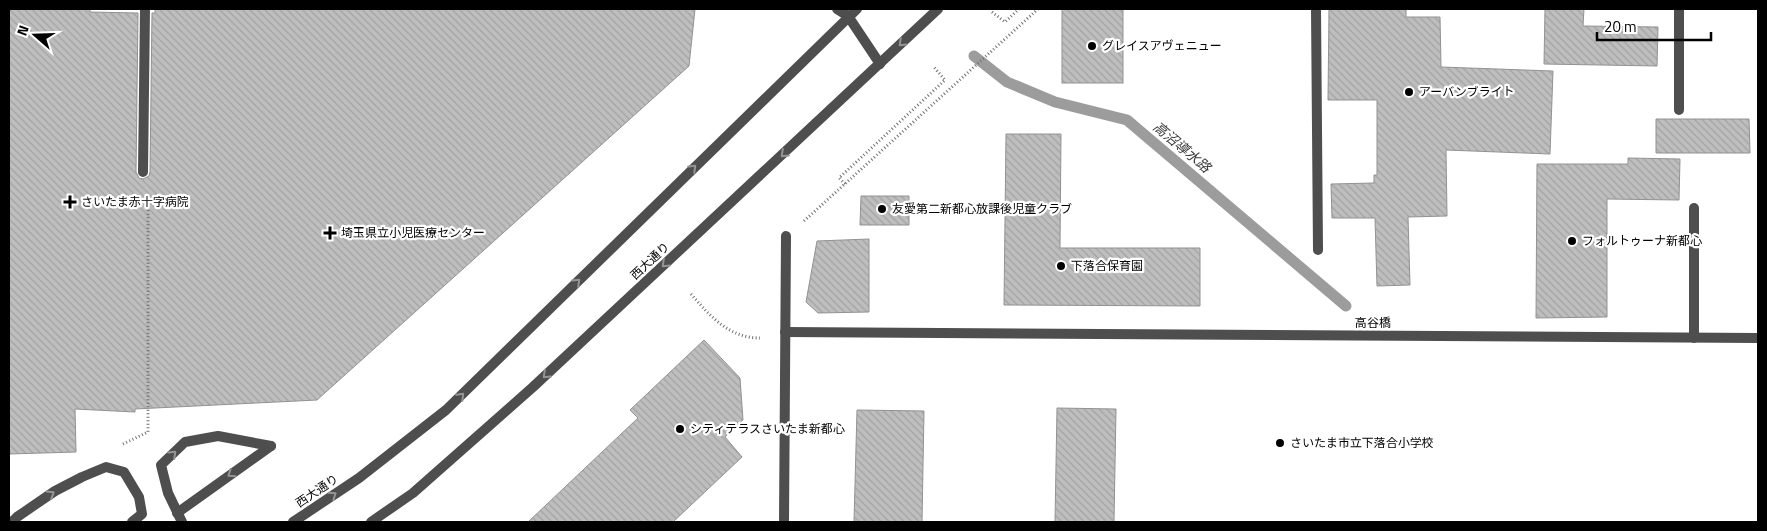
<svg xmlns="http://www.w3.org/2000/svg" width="1767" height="531" viewBox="0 0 1767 531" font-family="'Titillium Web','Noto Sans JP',sans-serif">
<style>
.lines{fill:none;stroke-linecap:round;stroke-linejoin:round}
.stream{stroke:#9c9c9c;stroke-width:11}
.building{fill:url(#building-back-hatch);stroke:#929292}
.path{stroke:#707070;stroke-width:3;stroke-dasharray:1 2.5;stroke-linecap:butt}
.service{stroke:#4e4e4e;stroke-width:10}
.pedestrian{stroke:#4e4e4e;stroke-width:10}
.minor{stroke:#4e4e4e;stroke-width:10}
.tertiary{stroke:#4e4e4e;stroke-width:10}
.oneway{stroke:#959595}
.poi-dot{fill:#000;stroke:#fff;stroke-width:2}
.labels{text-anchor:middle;stroke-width:4.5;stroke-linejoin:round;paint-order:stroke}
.poi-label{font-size:12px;fill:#000;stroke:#fff;text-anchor:start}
.street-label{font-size:12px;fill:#000;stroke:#fff}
.water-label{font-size:14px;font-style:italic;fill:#3d3d3d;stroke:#fff}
</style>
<defs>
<pattern id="building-back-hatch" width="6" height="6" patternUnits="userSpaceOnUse" patternTransform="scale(1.25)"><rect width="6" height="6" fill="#bebebe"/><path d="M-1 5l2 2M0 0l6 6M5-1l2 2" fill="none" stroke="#a2a2a2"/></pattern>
</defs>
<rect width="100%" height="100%" fill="#fff"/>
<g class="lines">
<polyline class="stream" points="974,56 1007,82 1055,102 1127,120 1346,306"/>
</g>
<g class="building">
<polygon points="9,9 90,9 90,12 138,13 136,172 139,178 143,179 149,176 150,172 152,13 155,13 155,9 695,9 689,66 317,400 135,409 135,412 75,409 76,452 9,454"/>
<rect x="1062" y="9" width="61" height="74"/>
<polygon points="1329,9 1406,9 1406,17 1440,17 1441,67 1553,71 1550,154 1446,150 1447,216 1408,217 1410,285 1377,286 1375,218 1332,218 1331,184 1374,183 1374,175 1377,175 1377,100 1328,100"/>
<polygon points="1545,9 1584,9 1583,26 1658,27 1657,66 1544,64"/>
<polygon points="1656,119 1749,119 1750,153 1656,153"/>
<polygon points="1006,134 1061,134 1060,248 1200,248 1200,306 1004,305"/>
<polygon points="1628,158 1680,159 1679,200 1607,199 1607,317 1536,318 1537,164 1628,164"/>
<polygon points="861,196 909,196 909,225 860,225"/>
<polygon points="869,239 869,312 818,313 806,302 817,241"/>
<polygon points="704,340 740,378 743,420 725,437 742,457 673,522 528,522 638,418 630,410"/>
<polygon points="1057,408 1116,409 1114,522 1055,522"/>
<polygon points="857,410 924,411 922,522 854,522"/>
</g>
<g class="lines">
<g class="path">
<polyline points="992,12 1005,22 1019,9"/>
<polyline points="845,184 839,178 945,80 933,66"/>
<polyline points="804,221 1038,9"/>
<path d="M691 294C710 316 729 338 760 338"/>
<polyline points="123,444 148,432 148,196"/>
</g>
<g class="service">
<polyline points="1316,9 1318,250"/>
<polyline points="1679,110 1679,9"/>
<polyline points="1694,338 1694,208"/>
<polyline points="177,513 271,446"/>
<polyline points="12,522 17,517 55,491 82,477 106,467 124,472 139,497 142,514 132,522"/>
<polyline points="182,522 168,493 161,465 185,442 218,436 271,446"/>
</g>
<polyline class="pedestrian" points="143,172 145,9"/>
<g class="minor">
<polyline points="785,332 1758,338"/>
<polyline points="784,522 786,236"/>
</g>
<g class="tertiary">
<polyline points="837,9 848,16 880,64"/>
<polyline points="293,522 359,478 446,410 857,9"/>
<polyline points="371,522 413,493 533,387 938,9"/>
</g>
</g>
<defs><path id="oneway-chevron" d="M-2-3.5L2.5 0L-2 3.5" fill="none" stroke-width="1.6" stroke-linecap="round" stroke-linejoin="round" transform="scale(1.25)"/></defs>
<g class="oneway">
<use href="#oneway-chevron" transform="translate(902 43) rotate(136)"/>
<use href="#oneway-chevron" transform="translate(784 154) rotate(137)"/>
<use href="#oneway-chevron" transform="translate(693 168) rotate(-44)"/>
<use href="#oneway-chevron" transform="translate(665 264) rotate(137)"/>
<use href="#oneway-chevron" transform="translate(577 282) rotate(-44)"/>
<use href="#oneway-chevron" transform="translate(546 375) rotate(137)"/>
<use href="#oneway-chevron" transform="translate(461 396) rotate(-45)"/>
<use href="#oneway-chevron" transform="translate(173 454) rotate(-44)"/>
<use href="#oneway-chevron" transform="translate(231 474) rotate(145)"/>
<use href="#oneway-chevron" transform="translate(51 494) rotate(-32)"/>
<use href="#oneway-chevron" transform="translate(333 495) rotate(-34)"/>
</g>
<g class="poi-dot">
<circle cx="1092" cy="46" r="5"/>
<circle cx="1409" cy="92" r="5"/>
<path d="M67.5 194.5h5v5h5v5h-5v5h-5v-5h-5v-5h5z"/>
<circle cx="882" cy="209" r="5"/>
<path d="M327.5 225.5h5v5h5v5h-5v5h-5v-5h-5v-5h5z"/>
<circle cx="1572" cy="241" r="5"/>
<circle cx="1061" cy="266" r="5"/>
<circle cx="680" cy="429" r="5"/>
<circle cx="1280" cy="443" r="5"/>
</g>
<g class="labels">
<g class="poi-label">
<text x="1102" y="50">グレイスアヴェニュー</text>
<text x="1419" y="96">アーバンブライト</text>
<text x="81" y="206">さいたま赤十字病院</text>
<text x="892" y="213">友愛第二新都心放課後児童クラブ</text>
<text x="341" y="237">埼玉県立小児医療センター</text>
<text x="1582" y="245">フォルトゥーナ新都心</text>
<text x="1071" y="270">下落合保育園</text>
<text x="690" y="433">シティテラスさいたま新都心</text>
<text x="1290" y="447">さいたま市立下落合小学校</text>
</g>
<g class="street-label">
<text transform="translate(650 261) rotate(-43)" y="4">西大通り</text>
<text x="1373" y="327">高谷橋</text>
<text transform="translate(317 491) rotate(-34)" y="4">西大通り</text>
</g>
<g class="water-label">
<text transform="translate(1182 147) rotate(40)" y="5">高沼導水路</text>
</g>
</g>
<rect width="1767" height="531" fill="none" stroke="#000000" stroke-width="20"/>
<g transform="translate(35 35) rotate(290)" stroke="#ffffff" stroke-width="4" paint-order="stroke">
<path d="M0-4L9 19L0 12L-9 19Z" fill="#000000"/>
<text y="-8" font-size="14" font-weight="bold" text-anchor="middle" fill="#000000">N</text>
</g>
<path d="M1597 32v8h114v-8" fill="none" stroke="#000000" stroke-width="2.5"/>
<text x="1604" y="32" font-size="15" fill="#000000" stroke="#ffffff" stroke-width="4" paint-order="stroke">20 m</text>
</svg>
